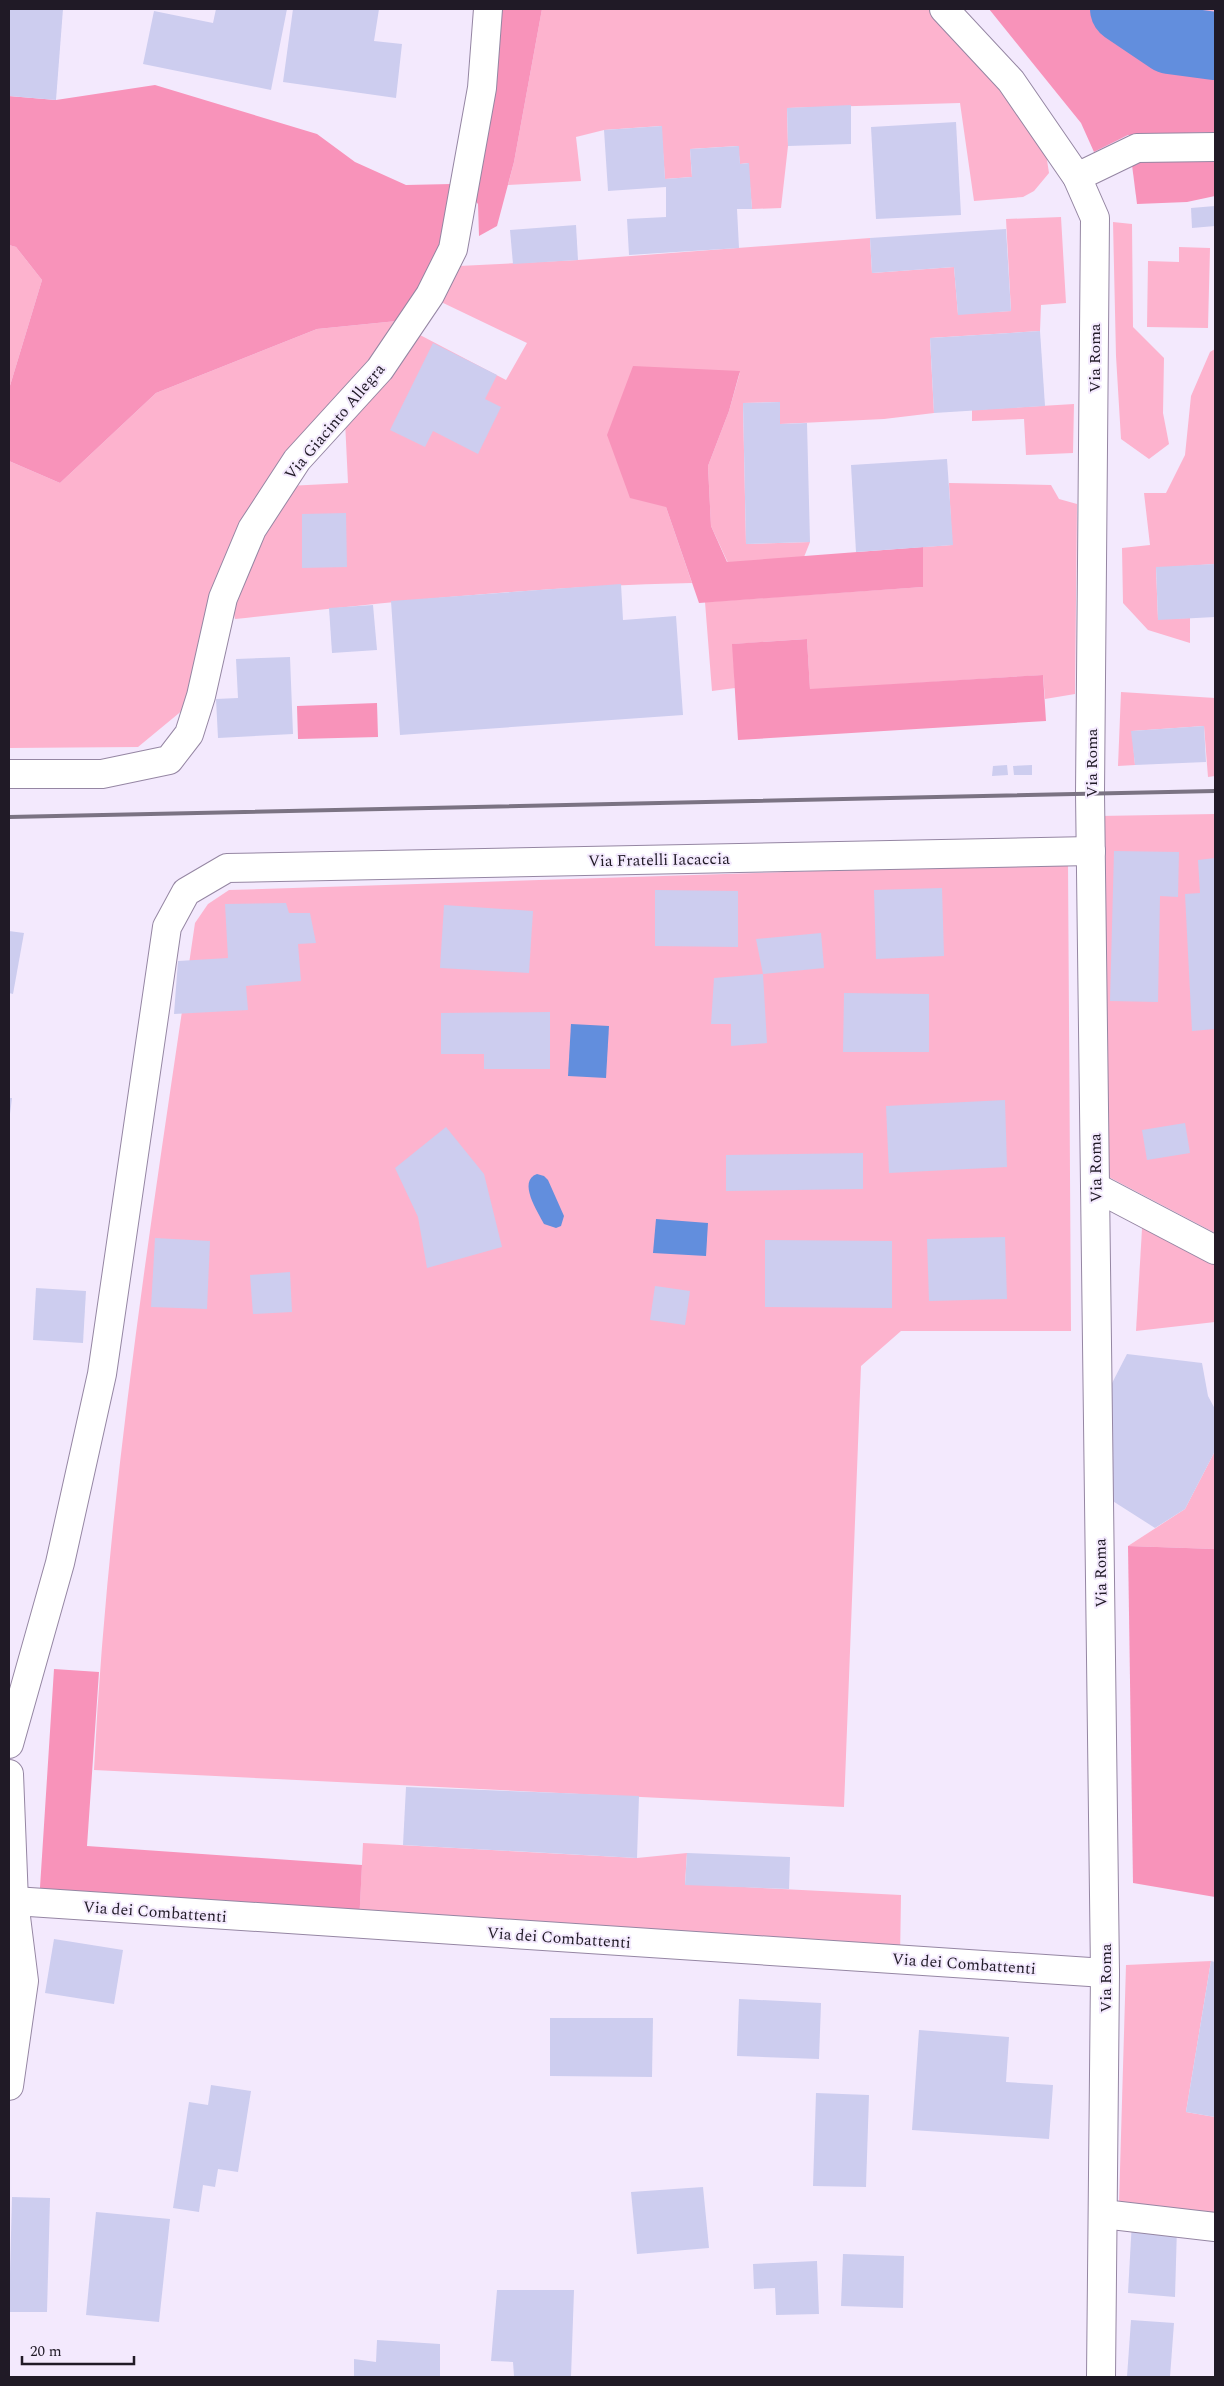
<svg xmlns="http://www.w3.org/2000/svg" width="1224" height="2386" viewBox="0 0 1224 2386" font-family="Spectral,serif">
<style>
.green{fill:#fdb3ce}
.forest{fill:#f893ba}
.water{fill:#628edd}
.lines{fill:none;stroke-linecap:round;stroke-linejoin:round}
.river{stroke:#628edd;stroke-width:68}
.building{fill:#cdcdef}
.street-casing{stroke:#9586a3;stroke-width:30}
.secondary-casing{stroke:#9586a3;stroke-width:30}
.street{stroke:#fff;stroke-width:28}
.secondary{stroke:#fff;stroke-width:28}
.rail{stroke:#7b7383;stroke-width:4}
.labels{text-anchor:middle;stroke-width:4;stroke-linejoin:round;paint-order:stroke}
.street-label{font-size:16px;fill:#201a26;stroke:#f3e9fd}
</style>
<rect width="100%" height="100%" fill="#f3e9fd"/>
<g class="green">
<polygon points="542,9 936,9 1010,98 1045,147 1049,173 1034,191 1023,197 974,201 960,103 787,108 788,146 781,208 752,209 748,163 740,164 738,146 690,149 692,177 665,179 661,126 604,130 576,137 581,181 508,185 514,162"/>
<polygon points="1143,9 1215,9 1215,24 1144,9"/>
<path d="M1061 217 1066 303 1041 305 1040 331 930 338 934 413 884 419 780 424V402L743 403 746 544 810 542 804 557 728 563 711 526 708 466 729 411 740 372 666 507 692 583C539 586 387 602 235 619L231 601 287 486 348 483 345 421 420 335 506 380 527 343 437 300 459 266 578 260 870 238 872 273 954 267 958 314 1011 311 1006 219Z"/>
<polygon points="1113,222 1132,224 1133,327 1164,358 1163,413 1169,444 1149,459 1121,439 1116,356"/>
<polygon points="9,245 16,247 42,280 9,389"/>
<polygon points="1179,247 1210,248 1208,328 1147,327 1148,261 1179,262"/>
<polygon points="407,320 262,489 216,580 184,709 138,747 9,748 9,461 60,483 156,393 317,329"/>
<polygon points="1215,349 1215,564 1156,568 1158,619 1190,618 1190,643 1148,630 1123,603 1122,548 1150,545 1144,493 1166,493 1185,455 1191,396 1210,352"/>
<polygon points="1074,404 1073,453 1026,455 1024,419 972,421 972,410"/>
<polygon points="949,483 1051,485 1059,499 1077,504 1075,694 1045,699 1043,675 810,690 807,639 733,644 735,688 712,691 705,602 923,587 923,547 952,545"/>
<polygon points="1121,692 1215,698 1215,776 1208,777 1204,726 1132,731 1135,765 1118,766"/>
<polygon points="1215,814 1215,1233 1103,1174 1099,816"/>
<path d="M1068 863 1071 1331H901L861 1366 844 1807 94 1770C108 1486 154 1204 195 923L208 904 229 890Z"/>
<polygon points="1143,1212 1215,1250 1215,1322 1136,1331"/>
<polygon points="1215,1451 1215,1549 1128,1546 1185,1509"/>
<polygon points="363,1843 637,1858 687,1853 685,1884 901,1895 900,1959 359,1924"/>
<polygon points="1211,1961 1186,2112 1215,2117 1215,2217 1119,2204 1126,1965"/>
</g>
<g class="forest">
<polygon points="491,9 542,9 514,162 497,226 479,236 478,204 468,193"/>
<polygon points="989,9 1114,9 1169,46 1215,50 1215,132 1128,135 1094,152 1081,123"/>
<polygon points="155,85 317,134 355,162 406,185 451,184 447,248 407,320 317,329 156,393 60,483 9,461 9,389 42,280 16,247 9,245 9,96 56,100"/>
<polygon points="1215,153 1215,196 1187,202 1137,204 1132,165 1140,155"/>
<polygon points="633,366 740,371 729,411 708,466 711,526 727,562 923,547 923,587 699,603 666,507 630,498 607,435"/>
<polygon points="807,639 810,689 1043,675 1046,721 738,740 732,644"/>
<polygon points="377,703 378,737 298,739 297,706"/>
<polygon points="1128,1546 1215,1549 1215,1897 1133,1883"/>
<polygon points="54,1669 99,1672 87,1846 362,1865 359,1924 39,1903"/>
</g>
<g class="water">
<polygon points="571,1024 609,1026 606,1078 568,1076"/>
<path d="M537 1174 544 1176 548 1180 564 1216 561 1226 556 1228 544 1224C538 1212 517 1181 537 1174Z"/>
<polygon points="656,1219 708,1223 706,1256 653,1253"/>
</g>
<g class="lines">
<polyline class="river" points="1124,9 1170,40 1215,46"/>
</g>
<g class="building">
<polygon points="9,9 63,9 56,100 9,96"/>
<polygon points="216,9 287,9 271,90 143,64 154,11 213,23"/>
<polygon points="293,9 379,9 374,41 402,44 396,98 283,82"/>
<polygon points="851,105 851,144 788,146 787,108"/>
<polygon points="956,122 961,215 876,219 871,127"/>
<polygon points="662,126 665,179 692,177 690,149 739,146 740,164 749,163 752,209 737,209 739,248 629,255 627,219 666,217 666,187 608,191 604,130"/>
<polygon points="1215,206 1215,226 1192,228 1191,208"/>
<polygon points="576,225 578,260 513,264 510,230"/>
<polygon points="1006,229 1011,311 958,315 954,267 872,273 870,238"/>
<polygon points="1040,331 1045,406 934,413 930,338"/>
<polygon points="433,343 497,375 485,399 501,407 478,454 433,431 425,447 390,430"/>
<polygon points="780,402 780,424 807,423 810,542 746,544 743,403"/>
<polygon points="947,459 953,545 856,552 851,465"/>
<polygon points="346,513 347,567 302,568 302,514"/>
<polygon points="1215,564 1215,617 1158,620 1156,567"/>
<polygon points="621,584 623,620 676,616 683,715 400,735 391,601"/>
<polygon points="373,605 377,650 332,653 329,608"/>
<polygon points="290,657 293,734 218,738 216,699 238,698 236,659"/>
<polygon points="1204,726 1206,762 1135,765 1131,731"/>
<polygon points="1007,765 1008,775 992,776 993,766"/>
<polygon points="1032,765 1032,775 1014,775 1013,766"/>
<polygon points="1114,851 1179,852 1178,897 1160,896 1158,1002 1110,1001"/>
<polygon points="1215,858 1215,1029 1192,1031 1185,894 1200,893 1198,860"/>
<polygon points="942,888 944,956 876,959 874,890"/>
<polygon points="655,890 738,891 738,947 655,946"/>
<polygon points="286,903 289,913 310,913 316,943 298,944 301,981 246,986 248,1010 174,1014 178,961 228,958 225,904"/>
<polygon points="444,905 533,911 529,973 440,968"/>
<polygon points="9,931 24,933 13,994 9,993"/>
<polygon points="821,933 824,968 763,974 756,939"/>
<polygon points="763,974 767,1043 731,1046 731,1024 711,1024 714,978"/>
<polygon points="844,993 929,994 929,1052 843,1052"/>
<polygon points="550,1012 550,1069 484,1069 484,1054 441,1054 441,1013"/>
<polygon points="9,1098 12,1098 10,1114 9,1114"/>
<polygon points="1005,1100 1007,1167 889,1173 886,1106"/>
<polygon points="1185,1123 1190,1153 1147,1160 1142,1130"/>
<polygon points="446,1127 484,1174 502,1247 427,1268 418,1217 395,1168"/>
<polygon points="863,1153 863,1189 726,1191 726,1155"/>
<polygon points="1005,1237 1007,1299 929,1301 927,1239"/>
<polygon points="155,1238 210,1241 207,1309 151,1307"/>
<polygon points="765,1240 892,1241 892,1308 765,1307"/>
<polygon points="290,1272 292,1312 253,1314 250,1275"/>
<polygon points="655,1286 690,1291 685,1325 650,1320"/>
<polygon points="36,1288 86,1291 83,1343 33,1340"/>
<polygon points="1127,1354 1202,1363 1208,1396 1215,1409 1215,1451 1185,1509 1155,1528 1108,1498 1109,1389"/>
<polygon points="406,1787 639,1796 637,1858 403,1845"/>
<polygon points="687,1853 790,1857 789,1889 685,1885"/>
<polygon points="54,1939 123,1950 114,2004 45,1993"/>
<polygon points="1211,1961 1215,1962 1215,2117 1186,2112"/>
<polygon points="739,1999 821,2003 819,2059 737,2056"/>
<polygon points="550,2018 653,2018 652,2077 550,2076"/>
<polygon points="919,2030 1009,2037 1006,2082 1053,2085 1049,2139 912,2130"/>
<polygon points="211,2085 251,2091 238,2172 218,2169 215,2187 203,2185 199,2212 173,2208 189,2102 208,2105"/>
<polygon points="816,2093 869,2095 866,2187 813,2186"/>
<polygon points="703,2187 709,2248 637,2254 631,2192"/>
<polygon points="12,2197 50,2198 47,2312 9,2312"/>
<polygon points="96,2212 170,2219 159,2322 86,2315"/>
<polygon points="1132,2221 1177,2227 1175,2297 1128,2293"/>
<polygon points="843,2254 904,2256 903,2308 841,2306"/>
<polygon points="817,2261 819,2314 776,2315 775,2288 754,2289 753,2264"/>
<polygon points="497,2290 574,2290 571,2377 514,2376 513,2362 491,2361"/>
<polygon points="1131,2320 1174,2323 1170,2377 1127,2377"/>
<polygon points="377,2340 440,2344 440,2377 354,2377 354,2359 376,2362"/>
</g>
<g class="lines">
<defs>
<g id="street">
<polyline points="1077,177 1137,148 1215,147"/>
<polyline points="9,774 102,774 169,760 189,734 201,696 223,598 252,529 297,460 380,369 430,295 453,249 482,88 488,9"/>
<polyline points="9,1744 60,1563 102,1374 167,927 186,892 227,868 1091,851"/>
<polyline points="9,1774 14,1901 24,1981 9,2086"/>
<polyline points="14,1901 1105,1973"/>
<polyline points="1103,2214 1215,2227"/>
</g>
<g id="secondary">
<polyline points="944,9 1011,81 1077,177 1095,218 1090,793 1105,1973 1101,2377"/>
<polyline points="1095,1187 1215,1250"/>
</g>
</defs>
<use href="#street" class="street-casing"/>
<use href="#secondary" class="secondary-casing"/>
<use href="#street" class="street"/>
<use href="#secondary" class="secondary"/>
<polyline class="rail" points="9,817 1215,791"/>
</g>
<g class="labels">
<g class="street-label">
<text transform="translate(1094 358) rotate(-90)" y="6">Via Roma</text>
<text transform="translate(334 421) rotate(-50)" y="6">Via Giacinto Allegra</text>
<text transform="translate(1091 763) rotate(-90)" y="6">Via Roma</text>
<text transform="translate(659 859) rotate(-1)" y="6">Via Fratelli Iacaccia</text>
<text transform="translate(1095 1168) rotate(-91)" y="6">Via Roma</text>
<text transform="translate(1100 1573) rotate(-91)" y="6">Via Roma</text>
<text transform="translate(155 1911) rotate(4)" y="6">Via dei Combattenti</text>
<text transform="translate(559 1937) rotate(4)" y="6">Via dei Combattenti</text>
<text transform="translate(964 1963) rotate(4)" y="6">Via dei Combattenti</text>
<text transform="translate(1105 1978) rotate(-90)" y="6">Via Roma</text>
</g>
</g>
<rect width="1224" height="2386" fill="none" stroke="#201a26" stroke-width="20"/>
<path d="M22 2356v8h112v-8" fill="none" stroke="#201a26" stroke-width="2.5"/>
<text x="30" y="2356" font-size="15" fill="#201a26" stroke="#f3e9fd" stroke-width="4" paint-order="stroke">20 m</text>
</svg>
